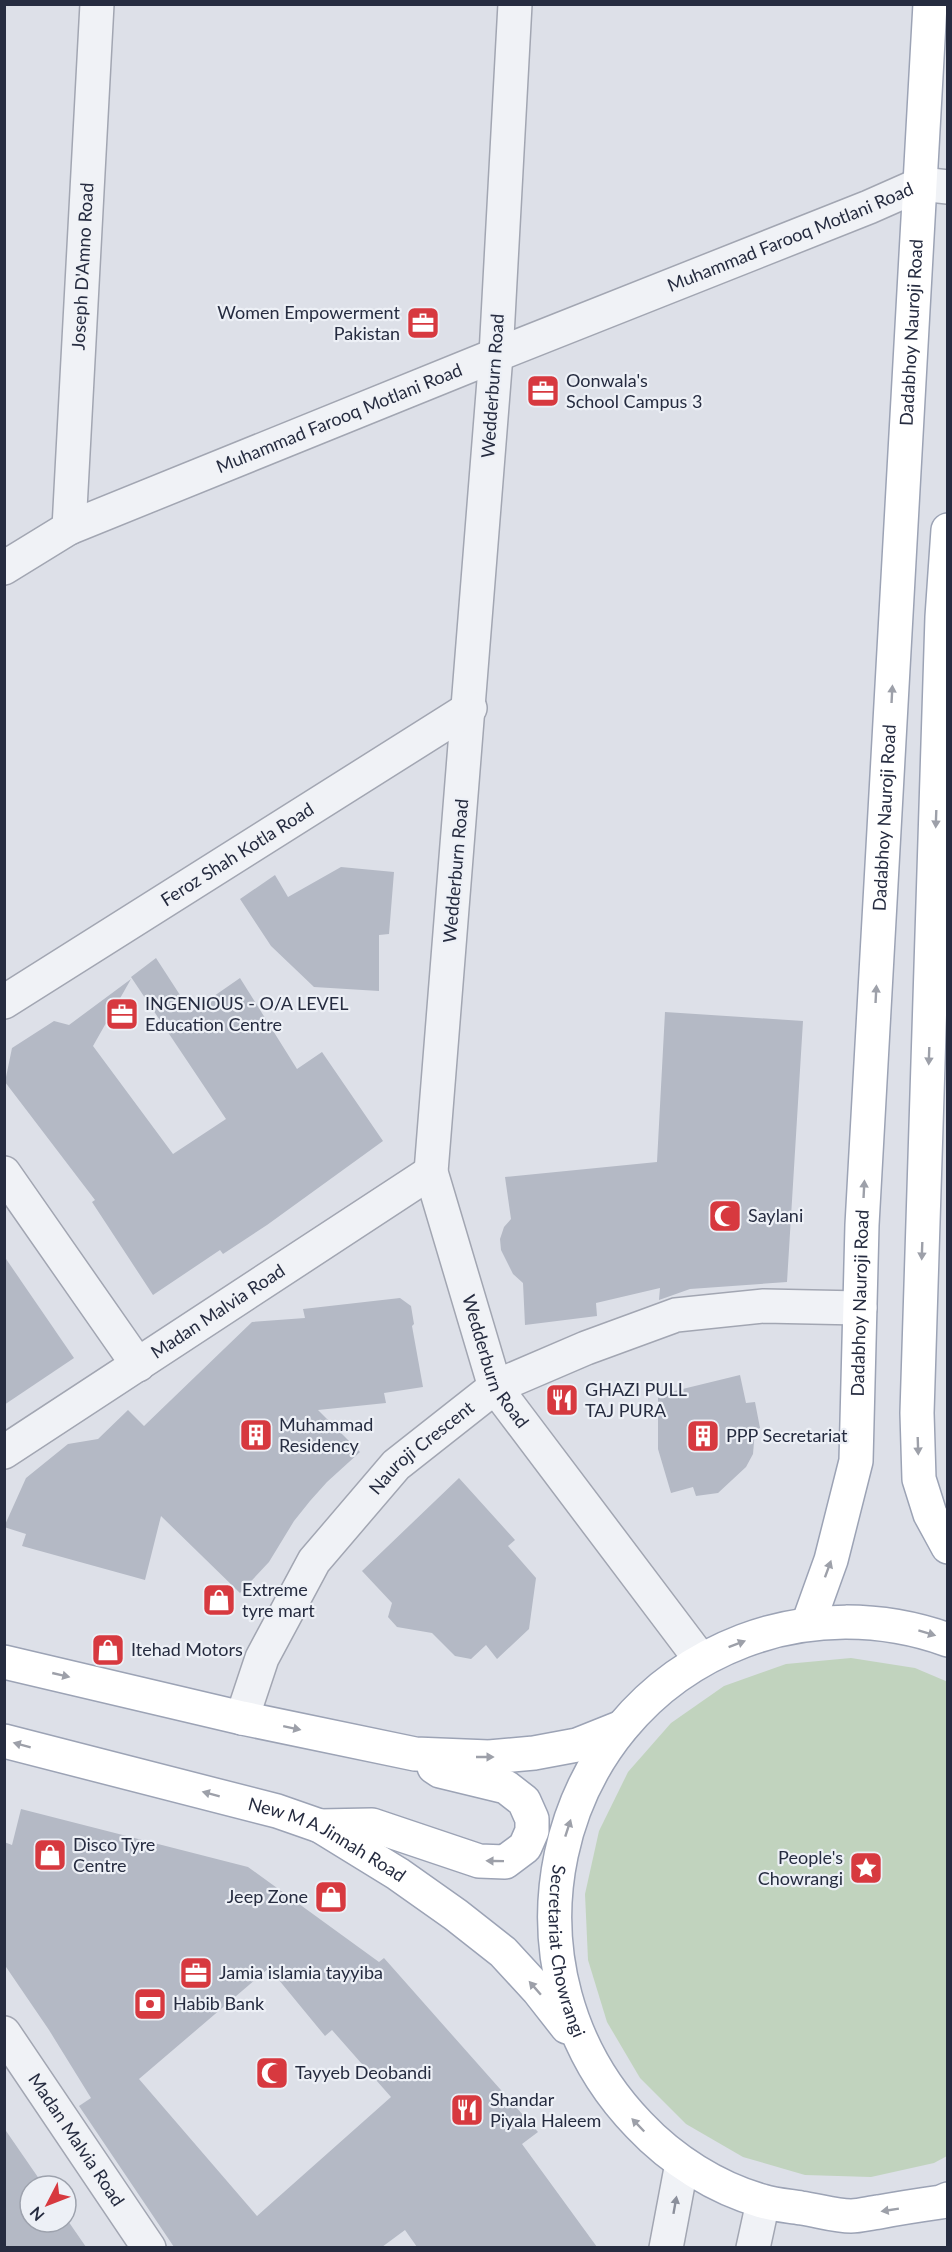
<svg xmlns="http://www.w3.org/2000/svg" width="952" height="2252" viewBox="0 0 952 2252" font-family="Lato,sans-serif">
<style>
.green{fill:#c1d3be}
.building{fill:#b4b9c5;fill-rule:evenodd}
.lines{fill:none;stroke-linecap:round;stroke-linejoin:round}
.minor-casing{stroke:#a2a6b2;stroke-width:36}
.major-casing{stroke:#9ca3b5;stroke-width:36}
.minor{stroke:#f0f2f6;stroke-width:33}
.major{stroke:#fff;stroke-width:33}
.oneway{fill:#9da0a9}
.oneway2{fill:#8b8f9b}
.labels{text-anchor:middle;stroke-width:4.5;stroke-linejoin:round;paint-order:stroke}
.street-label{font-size:18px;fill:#262c40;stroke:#edf0f6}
.poi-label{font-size:18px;fill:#262c40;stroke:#edf0f6;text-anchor:start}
</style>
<rect width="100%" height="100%" fill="#dde0e8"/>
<polygon class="green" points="851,1658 915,1668 948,1682 947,2156 934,2163 871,2177 805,2175 743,2157 686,2124 640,2078 607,2022 588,1960 585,1894 599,1831 628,1772 671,1723 724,1686 786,1664"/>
<g class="building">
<polygon points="341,867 394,872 389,934 379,935 379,991 314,987 271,946 240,899 275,875 288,897"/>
<polygon points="156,958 191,1012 240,978 297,1069 322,1052 383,1141 267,1225 223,1254 220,1250 153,1295 92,1202 95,1200 5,1082 12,1048 54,1021 69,1025 131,979 93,1046 173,1154 226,1119 131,977"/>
<polygon points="665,1012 803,1021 787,1282 690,1289 659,1300 660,1288 596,1303 597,1316 525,1325 523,1283 513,1274 501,1250 500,1239 504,1227 511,1219 505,1177 657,1162"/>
<polygon points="4,1256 74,1358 4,1405"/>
<polygon points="400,1298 411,1306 414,1324 412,1326 423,1387 384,1393 386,1403 318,1410 360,1452 327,1482 310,1501 294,1521 269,1562 240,1593 161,1516 145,1580 22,1546 26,1534 4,1527 26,1478 68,1444 98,1439 128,1410 144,1426 252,1322 305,1318 303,1309"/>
<polygon points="740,1375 746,1403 755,1402 760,1428 755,1430 753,1454 746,1467 718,1493 696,1496 693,1487 671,1493 658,1449 658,1395"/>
<polygon points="459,1478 515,1540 508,1546 536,1578 529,1629 497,1659 486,1645 471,1659 455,1656 432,1633 397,1627 388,1617 392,1603 362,1571"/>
<path d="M21 1809 248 1867 379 1962 384 1958 538 2132 522 2144 597 2247H417L405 2230 382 2247H174L79 2106 91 2098 49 2030 4 1964V1842L12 1845ZM269 1968 325 2036 332 2030 391 2097 257 2216 139 2079Z"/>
<polygon points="4,2128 44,2186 30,2186 30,2222 66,2222 66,2218 86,2247 4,2247"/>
</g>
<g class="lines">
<defs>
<g id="minor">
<path id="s1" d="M515 4 496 355 431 1172 495 1387 701 1660"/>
<path id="s2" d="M69 528 97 4"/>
<path id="s3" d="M4 568 69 528 496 355 869 207 921 184 948 187"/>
<path id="s4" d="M4 1002 470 708"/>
<polyline points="4,1173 138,1365"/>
<path id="s5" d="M4 1452 431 1172"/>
<path id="s6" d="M242 1718 262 1658 314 1561 396 1465 495 1387 586 1348 676 1315 764 1306 860 1308"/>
<path id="s7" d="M4 2033 149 2248"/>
<polyline points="666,2248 682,2163"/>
<polyline points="753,2248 763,2202"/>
</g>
<g id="major">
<polyline points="948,530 942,617 917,1413 919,1479 930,1514 948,1547"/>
<path id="s8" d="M808 1624 831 1560 856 1461 862 1225 930 4"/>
<path id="s9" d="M948 1640C881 1616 809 1616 743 1641 544 1717 492 1973 639 2125 672 2160 716 2188 762 2201 775 2205 789 2206 801 2208 817 2210 835 2216 851 2216 860 2216 870 2213 879 2212 900 2208 920 2205 941 2202L948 2199"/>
<polyline points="4,1662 242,1718 415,1754 489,1757 534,1753 577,1745 622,1727"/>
<path id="s10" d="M4 1741 277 1811 320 1826 398 1874 456 1915 503 1952 538 1990 567 2027"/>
<polyline points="320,1826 372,1825 479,1861 505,1862 525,1847 532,1831 532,1819 524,1801 506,1787 440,1771 434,1767"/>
</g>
</defs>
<use href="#minor" class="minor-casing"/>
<use href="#major" class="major-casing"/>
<use href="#minor" class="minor"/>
<use href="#major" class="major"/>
</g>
<defs><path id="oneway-solid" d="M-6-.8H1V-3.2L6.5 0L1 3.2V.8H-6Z" transform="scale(1.5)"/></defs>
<g class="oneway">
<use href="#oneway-solid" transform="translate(892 694) rotate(-87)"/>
<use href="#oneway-solid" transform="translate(936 819) rotate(92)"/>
<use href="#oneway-solid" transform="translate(876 994) rotate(-87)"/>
<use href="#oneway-solid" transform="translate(929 1056) rotate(92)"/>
<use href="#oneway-solid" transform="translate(864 1189) rotate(-87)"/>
<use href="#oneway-solid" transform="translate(922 1251) rotate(92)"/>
<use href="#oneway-solid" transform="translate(918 1446) rotate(88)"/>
<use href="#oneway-solid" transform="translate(828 1569) rotate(-70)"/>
<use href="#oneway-solid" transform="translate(927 1633) rotate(17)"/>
<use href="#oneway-solid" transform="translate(737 1644) rotate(-21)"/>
<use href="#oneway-solid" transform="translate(61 1675) rotate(13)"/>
<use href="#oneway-solid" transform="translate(292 1728) rotate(12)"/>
<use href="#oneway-solid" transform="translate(22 1745) rotate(-165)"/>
<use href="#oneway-solid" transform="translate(485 1757)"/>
<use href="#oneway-solid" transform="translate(211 1794) rotate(-165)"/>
<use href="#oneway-solid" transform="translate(568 1828) rotate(-72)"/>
<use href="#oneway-solid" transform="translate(495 1861) rotate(-179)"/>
<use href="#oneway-solid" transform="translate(535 1988) rotate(-131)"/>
<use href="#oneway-solid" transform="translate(638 2125) rotate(-134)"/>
<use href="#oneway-solid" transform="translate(890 2210) rotate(171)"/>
</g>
<use class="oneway2" href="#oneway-solid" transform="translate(675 2205) rotate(-80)"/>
<defs>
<symbol id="office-square" viewBox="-11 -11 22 22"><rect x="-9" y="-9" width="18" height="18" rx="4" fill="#d7393f" stroke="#edf0f6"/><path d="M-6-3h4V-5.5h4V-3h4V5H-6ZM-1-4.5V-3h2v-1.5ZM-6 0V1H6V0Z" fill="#fff"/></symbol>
<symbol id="mosque-square" viewBox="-11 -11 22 22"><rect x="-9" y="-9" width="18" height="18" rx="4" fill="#d7393f" stroke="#edf0f6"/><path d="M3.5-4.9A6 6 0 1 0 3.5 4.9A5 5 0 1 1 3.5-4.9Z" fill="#fff"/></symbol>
<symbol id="restaurant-square" viewBox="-11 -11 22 22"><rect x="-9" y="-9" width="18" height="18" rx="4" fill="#d7393f" stroke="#edf0f6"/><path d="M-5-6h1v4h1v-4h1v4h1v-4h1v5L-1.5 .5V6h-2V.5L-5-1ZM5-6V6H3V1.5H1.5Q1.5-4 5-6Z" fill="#fff"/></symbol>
<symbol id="building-square" viewBox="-11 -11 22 22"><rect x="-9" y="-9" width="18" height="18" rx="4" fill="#d7393f" stroke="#edf0f6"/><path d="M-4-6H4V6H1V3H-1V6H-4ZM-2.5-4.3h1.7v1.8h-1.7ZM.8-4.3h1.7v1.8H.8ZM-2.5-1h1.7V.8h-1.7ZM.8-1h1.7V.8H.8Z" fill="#fff"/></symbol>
<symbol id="shop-square" viewBox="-11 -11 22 22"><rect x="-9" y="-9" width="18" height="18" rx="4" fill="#d7393f" stroke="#edf0f6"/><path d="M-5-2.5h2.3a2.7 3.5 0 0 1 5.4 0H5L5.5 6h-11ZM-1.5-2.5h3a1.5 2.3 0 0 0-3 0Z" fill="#fff"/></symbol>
<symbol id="sight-square" viewBox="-11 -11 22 22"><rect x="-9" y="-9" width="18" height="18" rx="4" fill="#d7393f" stroke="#edf0f6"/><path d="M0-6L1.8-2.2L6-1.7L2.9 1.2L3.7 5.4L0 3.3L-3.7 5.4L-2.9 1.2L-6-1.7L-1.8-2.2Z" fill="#fff"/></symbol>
<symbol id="bank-square" viewBox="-11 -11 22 22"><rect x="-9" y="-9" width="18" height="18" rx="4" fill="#d7393f" stroke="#edf0f6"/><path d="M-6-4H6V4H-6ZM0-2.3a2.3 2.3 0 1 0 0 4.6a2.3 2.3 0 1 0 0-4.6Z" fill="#fff"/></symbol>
</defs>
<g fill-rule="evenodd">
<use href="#office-square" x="404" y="304" width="38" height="38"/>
<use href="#office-square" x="524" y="372" width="38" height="38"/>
<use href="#office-square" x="103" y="995" width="38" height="38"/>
<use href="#mosque-square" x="706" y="1197" width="38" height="38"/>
<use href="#restaurant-square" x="543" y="1381" width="38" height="38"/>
<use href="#building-square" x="237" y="1416" width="38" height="38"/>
<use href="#building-square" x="684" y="1417" width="38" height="38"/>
<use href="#shop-square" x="200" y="1581" width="38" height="38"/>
<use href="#shop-square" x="89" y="1631" width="38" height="38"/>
<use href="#shop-square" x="31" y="1836" width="38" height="38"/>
<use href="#sight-square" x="847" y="1849" width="38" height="38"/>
<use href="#shop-square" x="312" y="1878" width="38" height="38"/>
<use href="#office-square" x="177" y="1954" width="38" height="38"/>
<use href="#bank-square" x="131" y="1985" width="38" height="38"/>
<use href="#mosque-square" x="253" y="2054" width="38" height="38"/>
<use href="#restaurant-square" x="448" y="2091" width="38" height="38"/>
</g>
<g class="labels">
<g class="street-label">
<text dy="6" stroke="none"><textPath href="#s3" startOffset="854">Muhammad Farooq Motlani Road</textPath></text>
<text dy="6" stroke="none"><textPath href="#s2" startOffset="262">Joseph D'Amno Road</textPath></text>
<text dy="6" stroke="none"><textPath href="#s8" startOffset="1300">Dadabhoy Nauroji Road</textPath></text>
<text transform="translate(493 386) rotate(-86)" y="6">Wedderburn Road</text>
<text dy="6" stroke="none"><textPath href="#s3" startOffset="368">Muhammad Farooq Motlani Road</textPath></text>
<text dy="6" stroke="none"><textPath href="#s8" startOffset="814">Dadabhoy Nauroji Road</textPath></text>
<text dy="6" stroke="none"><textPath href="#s4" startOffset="276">Feroz Shah Kotla Road</textPath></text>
<text transform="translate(456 871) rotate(-85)" y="6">Wedderburn Road</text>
<text dy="6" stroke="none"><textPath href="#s8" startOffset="328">Dadabhoy Nauroji Road</textPath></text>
<text dy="6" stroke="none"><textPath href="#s5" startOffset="256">Madan Malvia Road</textPath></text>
<text dy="6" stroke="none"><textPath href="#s1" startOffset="1372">Wedderburn Road</textPath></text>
<text dy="6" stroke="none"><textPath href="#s6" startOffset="330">Nauroji Crescent</textPath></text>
<text dy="6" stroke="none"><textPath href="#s10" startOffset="339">New M A Jinnah Road</textPath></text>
<text dy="6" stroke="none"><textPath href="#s9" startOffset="600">Secretariat Chowrangi</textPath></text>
<text dy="6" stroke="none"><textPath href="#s7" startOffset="129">Madan Malvia Road</textPath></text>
</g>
<g class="poi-label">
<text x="400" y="319" text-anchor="end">Women Empowerment<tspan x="400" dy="21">Pakistan</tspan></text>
<text x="566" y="387">Oonwala's<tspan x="566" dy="21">School Campus 3</tspan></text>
<text x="145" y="1010">INGENIOUS - O/A LEVEL<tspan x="145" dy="21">Education Centre</tspan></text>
<text x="748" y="1222">Saylani</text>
<text x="585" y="1396">GHAZI PULL<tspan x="585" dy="21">TAJ PURA</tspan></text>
<text x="279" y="1431">Muhammad<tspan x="279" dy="21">Residency</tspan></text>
<text x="726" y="1442">PPP Secretariat</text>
<text x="242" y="1596">Extreme<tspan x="242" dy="21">tyre mart</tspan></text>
<text x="131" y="1656">Itehad Motors</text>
<text x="73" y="1851">Disco Tyre<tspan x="73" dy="21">Centre</tspan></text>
<text x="843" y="1864" text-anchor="end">People's<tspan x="843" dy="21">Chowrangi</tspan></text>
<text x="308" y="1903" text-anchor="end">Jeep Zone</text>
<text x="219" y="1979">Jamia islamia tayyiba</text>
<text x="173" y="2010">Habib Bank</text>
<text x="295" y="2079">Tayyeb Deobandi</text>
<text x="490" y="2106">Shandar<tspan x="490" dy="21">Piyala Haleem</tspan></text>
</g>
</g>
<rect width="952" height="2252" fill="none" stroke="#262c40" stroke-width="12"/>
<g transform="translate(48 2204) rotate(228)"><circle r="28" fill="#edf0f6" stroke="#9da2ad" stroke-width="1.5"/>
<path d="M0-4.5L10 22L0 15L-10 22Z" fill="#d7393f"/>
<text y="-9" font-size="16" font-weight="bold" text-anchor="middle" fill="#262c40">N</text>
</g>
</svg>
